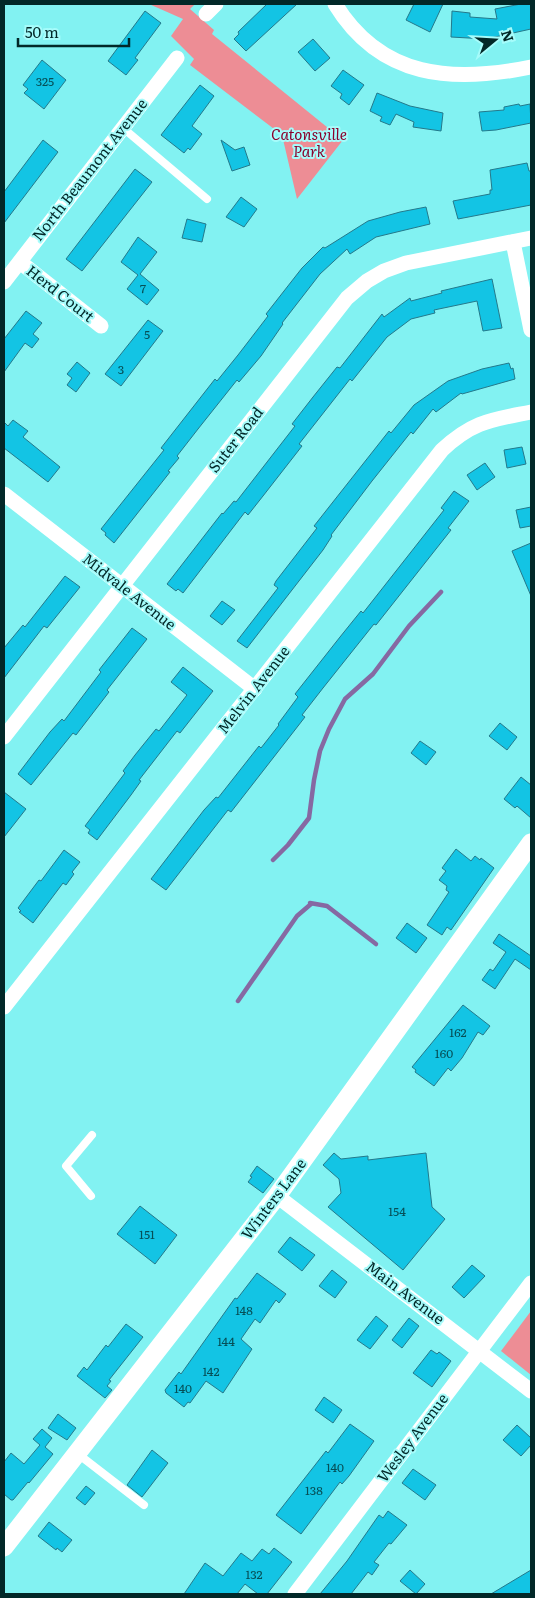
<svg xmlns="http://www.w3.org/2000/svg" width="535" height="1598" viewBox="0 0 535 1598" font-family="Literata,serif">
<style>
.green{fill:#ed8d95}
.lines{fill:none;stroke-linecap:round;stroke-linejoin:round}
.stream{stroke:#8669a2;stroke-width:4.5}
.building{fill:#13c4e4;stroke:#24798b}
.service{stroke:#fff;stroke-width:8}
.minor{stroke:#fff;stroke-width:15}
.tertiary{stroke:#fff;stroke-width:19}
.labels{text-anchor:middle;stroke-width:4;stroke-linejoin:round;paint-order:stroke}
.number-label{font-size:12px;fill:#064f57}
.park-label{font-size:15px;font-style:italic;fill:#8b002b;stroke:#a6fcfb}
.street-label{font-size:15px;fill:#022828;stroke:#a6fcfb}
</style>
<rect width="100%" height="100%" fill="#82f2f2"/>
<g class="green">
<polygon points="149,4 195,4 190,9 214,30 212,34 343,140 297,199 282,135 190,65 194,59 171,36 183,19"/>
<polygon points="531,1311 531,1375 501,1351"/>
</g>
<g class="lines">
<g class="stream">
<polyline points="273,860 288,845 309,818 314,780 320,751 329,729 345,699 373,674 409,626 441,592"/>
<polyline points="310,903 327,906 376,944"/>
<polyline points="238,1001 297,916 311,904"/>
</g>
</g>
<g class="building">
<polygon points="267,4 297,4 246,51 234,39 239,34 238,32"/>
<polygon points="414,4 443,4 430,32 406,20"/>
<polygon points="521,4 531,4 531,29 486,39 451,37 452,11 470,13 470,17 497,19 495,9"/>
<polygon points="145,11 161,23 135,58 138,60 126,75 108,61"/>
<polygon points="313,39 330,58 315,71 298,52"/>
<polygon points="42,60 66,80 44,109 24,93 28,89 23,85"/>
<polygon points="343,70 364,85 349,105 340,98 342,94 331,86"/>
<polygon points="200,85 214,96 192,126 202,134 190,150 188,148 184,153 161,135"/>
<polygon points="377,93 410,106 443,113 441,131 413,127 414,122 396,114 390,125 380,121 382,117 370,111"/>
<polygon points="519,104 520,106 530,104 531,123 496,130 482,131 479,112 504,110 504,107"/>
<polygon points="43,140 58,152 4,223 4,192"/>
<polygon points="221,140 235,150 244,147 250,165 232,171"/>
<polygon points="527,163 529,171 531,171 531,205 458,219 453,201 490,194 490,190 492,190 490,170"/>
<polygon points="135,169 152,182 82,271 66,259"/>
<polygon points="241,197 257,209 244,227 226,217"/>
<polygon points="426,207 430,224 376,237 350,254 347,249 320,274 282,323 283,324 261,356 239,382 237,380 198,429 177,456 179,458 168,471 170,472 114,543 105,535 106,533 101,529 164,450 161,448 215,379 217,381 238,355 268,316 266,314 302,268 323,247 325,248 368,221 400,212"/>
<polygon points="187,219 206,224 202,242 182,238"/>
<polygon points="138,237 157,252 140,274 159,290 147,305 127,289 138,275 121,262"/>
<polygon points="492,279 502,328 483,331 477,301 434,310 435,313 411,319 387,337 352,381 350,379 299,444 302,446 263,496 248,515 245,512 183,593 178,589 176,591 167,584 222,513 223,514 234,501 236,502 295,426 292,424 313,397 337,367 340,368 382,314 384,317 410,298 411,301 442,293 441,291"/>
<polygon points="26,311 42,323 33,334 39,339 32,348 25,343 4,372 4,339"/>
<polygon points="148,320 163,331 121,386 105,374"/>
<polygon points="77,362 90,373 76,392 67,385 72,378 67,374"/>
<polygon points="509,363 511,369 513,368 515,379 462,394 461,393 436,412 433,409 413,434 411,432 372,481 331,535 332,536 323,550 247,648 237,641 278,588 274,585 276,581 317,528 314,526 389,431 391,433 414,405 448,381 482,369"/>
<polygon points="13,420 28,431 23,437 60,467 48,482 4,448 4,422 8,426"/>
<polygon points="522,447 526,464 507,468 504,450"/>
<polygon points="485,463 495,477 477,490 467,475"/>
<polygon points="454,491 469,501 448,528 451,530 376,625 374,624 323,688 302,715 305,717 291,735 231,812 228,810 166,890 151,879 204,810 216,797 218,798 259,746 261,748 279,725 278,724 298,697 295,694 340,637 361,611 363,613 444,510 441,508"/>
<polygon points="531,507 531,526 520,528 516,510"/>
<polygon points="531,543 531,596 512,551"/>
<polygon points="65,576 80,587 47,628 44,626 4,678 4,648 23,625 25,627"/>
<polygon points="222,601 235,610 222,625 210,616"/>
<polygon points="132,628 147,639 107,690 109,692 76,735 73,733 31,785 18,774 50,732 62,719 64,721 101,672 99,670"/>
<polygon points="183,667 213,691 180,733 177,731 139,780 141,781 131,795 97,840 88,833 90,830 85,826 125,773 123,771 135,755 156,729 159,731 187,695 171,682"/>
<polygon points="500,723 517,737 507,750 489,736"/>
<polygon points="420,741 436,752 426,765 411,753"/>
<polygon points="521,777 531,785 531,818 517,806 515,808 504,799"/>
<polygon points="4,792 26,809 4,837"/>
<polygon points="456,849 471,861 475,856 480,860 481,858 494,868 451,930 447,927 442,935 427,925 449,892 446,890 447,886 439,880 446,871 442,868"/>
<polygon points="64,850 80,862 72,872 74,874 66,885 63,883 33,923 19,912 21,911 18,908 39,880 41,881"/>
<polygon points="407,923 427,938 416,953 396,938"/>
<polygon points="499,934 531,956 531,970 515,959 495,989 482,980 490,969 493,971 506,952 493,943"/>
<polygon points="463,1005 490,1026 483,1035 478,1032 462,1058 451,1071 448,1068 434,1086 415,1072 416,1070 412,1067"/>
<polygon points="334,1153 341,1159 368,1156 368,1160 426,1153 432,1207 445,1219 403,1270 328,1207 341,1193 339,1179 323,1165"/>
<polygon points="257,1166 274,1179 263,1193 248,1182 252,1177 250,1176"/>
<polygon points="140,1206 177,1235 155,1264 117,1234"/>
<polygon points="290,1237 315,1255 302,1271 278,1252"/>
<polygon points="472,1265 485,1276 464,1298 452,1287"/>
<polygon points="332,1270 347,1282 335,1298 319,1286"/>
<polygon points="257,1273 286,1294 279,1303 276,1300 260,1323 255,1319 241,1339 252,1349 223,1393 206,1381 190,1403 188,1402 184,1407 166,1393 165,1390 179,1372 181,1374 235,1298 237,1299"/>
<polygon points="376,1316 388,1326 370,1349 357,1340"/>
<polygon points="409,1318 419,1326 402,1348 392,1340"/>
<polygon points="126,1324 143,1337 109,1380 111,1381 107,1386 112,1390 105,1398 77,1376 84,1367 87,1370 106,1345 108,1347"/>
<polygon points="431,1350 437,1354 439,1352 451,1361 432,1387 413,1373"/>
<polygon points="324,1397 342,1410 333,1423 315,1410"/>
<polygon points="58,1414 76,1428 67,1440 48,1428"/>
<polygon points="350,1424 374,1441 349,1476 342,1484 340,1482 301,1534 276,1515 326,1451 328,1453"/>
<polygon points="517,1425 531,1438 531,1445 521,1456 503,1440"/>
<polygon points="42,1429 52,1438 45,1447 53,1454 29,1483 28,1482 13,1500 11,1500 4,1494 4,1462 11,1453 24,1464 40,1445 33,1439"/>
<polygon points="152,1450 168,1463 142,1497 127,1485"/>
<polygon points="413,1469 436,1485 425,1500 402,1483"/>
<polygon points="86,1486 95,1493 85,1505 76,1498"/>
<polygon points="388,1511 407,1525 391,1544 389,1543 374,1562 379,1565 372,1575 368,1572 351,1594 320,1594 347,1561 379,1515 383,1518"/>
<polygon points="49,1522 72,1540 62,1552 57,1548 56,1550 38,1536"/>
<polygon points="274,1548 292,1562 267,1594 258,1594 245,1584 237,1594 184,1594 205,1563 223,1576 241,1553 252,1561 262,1549 269,1554"/>
<polygon points="410,1570 425,1584 416,1594 400,1581"/>
<polygon points="531,1570 531,1594 491,1594"/>
</g>
<g class="lines">
<g class="service">
<polyline points="123,128 207,199"/>
<polyline points="91,1196 66,1166 92,1135"/>
<polyline points="78,1454 144,1505"/>
</g>
<g class="minor">
<path d="M335 4C381 79 453 83 531 67"/>
<polyline points="206,14 216,4"/>
<polyline points="513,242 531,330"/>
<polyline points="20,262 101,326"/>
<polyline points="4,282 177,58"/>
<polyline points="4,494 255,689"/>
<polyline points="4,737 347,298 367,281 384,271 406,263 531,238"/>
<path d="M4 1007 442 450C473 421 491 420 531 412"/>
<polyline points="277,1196 531,1391"/>
<polyline points="295,1594 531,1283"/>
</g>
<polyline class="tertiary" points="4,1547 277,1196 531,843"/>
</g>
<g class="labels">
<g class="number-label">
<text x="45" y="86">325</text>
<text x="143" y="293">7</text>
<text x="147" y="339">5</text>
<text x="121" y="374">3</text>
<text x="458" y="1037">162</text>
<text x="444" y="1058">160</text>
<text x="397" y="1216">154</text>
<text x="147" y="1239">151</text>
<text x="244" y="1315">148</text>
<text x="226" y="1346">144</text>
<text x="211" y="1376">142</text>
<text x="183" y="1393">140</text>
<text x="335" y="1472">140</text>
<text x="314" y="1495">138</text>
<text x="254" y="1579">132</text>
</g>
<g class="park-label">
<text x="309" y="140">Catonsville<tspan x="309" dy="17">Park</tspan></text>
</g>
<g class="street-label">
<text transform="translate(90 170) rotate(-52)" y="5">North Beaumont Avenue</text>
<text transform="translate(60 294) rotate(38)" y="5">Herd Court</text>
<text transform="translate(236 440) rotate(-52)" y="5">Suter Road</text>
<text transform="translate(129 592) rotate(38)" y="5">Midvale Avenue</text>
<text transform="translate(254 690) rotate(-52)" y="5">Melvin Avenue</text>
<text transform="translate(274 1199) rotate(-53)" y="5">Winters Lane</text>
<text transform="translate(405 1293) rotate(37)" y="5">Main Avenue</text>
<text transform="translate(413 1438) rotate(-53)" y="5">Wesley Avenue</text>
</g>
</g>
<rect width="535" height="1598" fill="none" stroke="#022828" stroke-width="10"/>
<g transform="translate(495 40) rotate(72)" stroke="#a6fcfb" stroke-width="4" paint-order="stroke">
<path d="M0-4L9 19L0 12L-9 19Z" fill="#022828"/>
<text y="-8" font-size="14" font-weight="bold" text-anchor="middle" fill="#022828">N</text>
</g>
<path d="M18 38v8h111v-8" fill="none" stroke="#022828" stroke-width="2.5"/>
<text x="25" y="38" font-size="15" fill="#022828" stroke="#a6fcfb" stroke-width="4" paint-order="stroke">50 m</text>
</svg>
